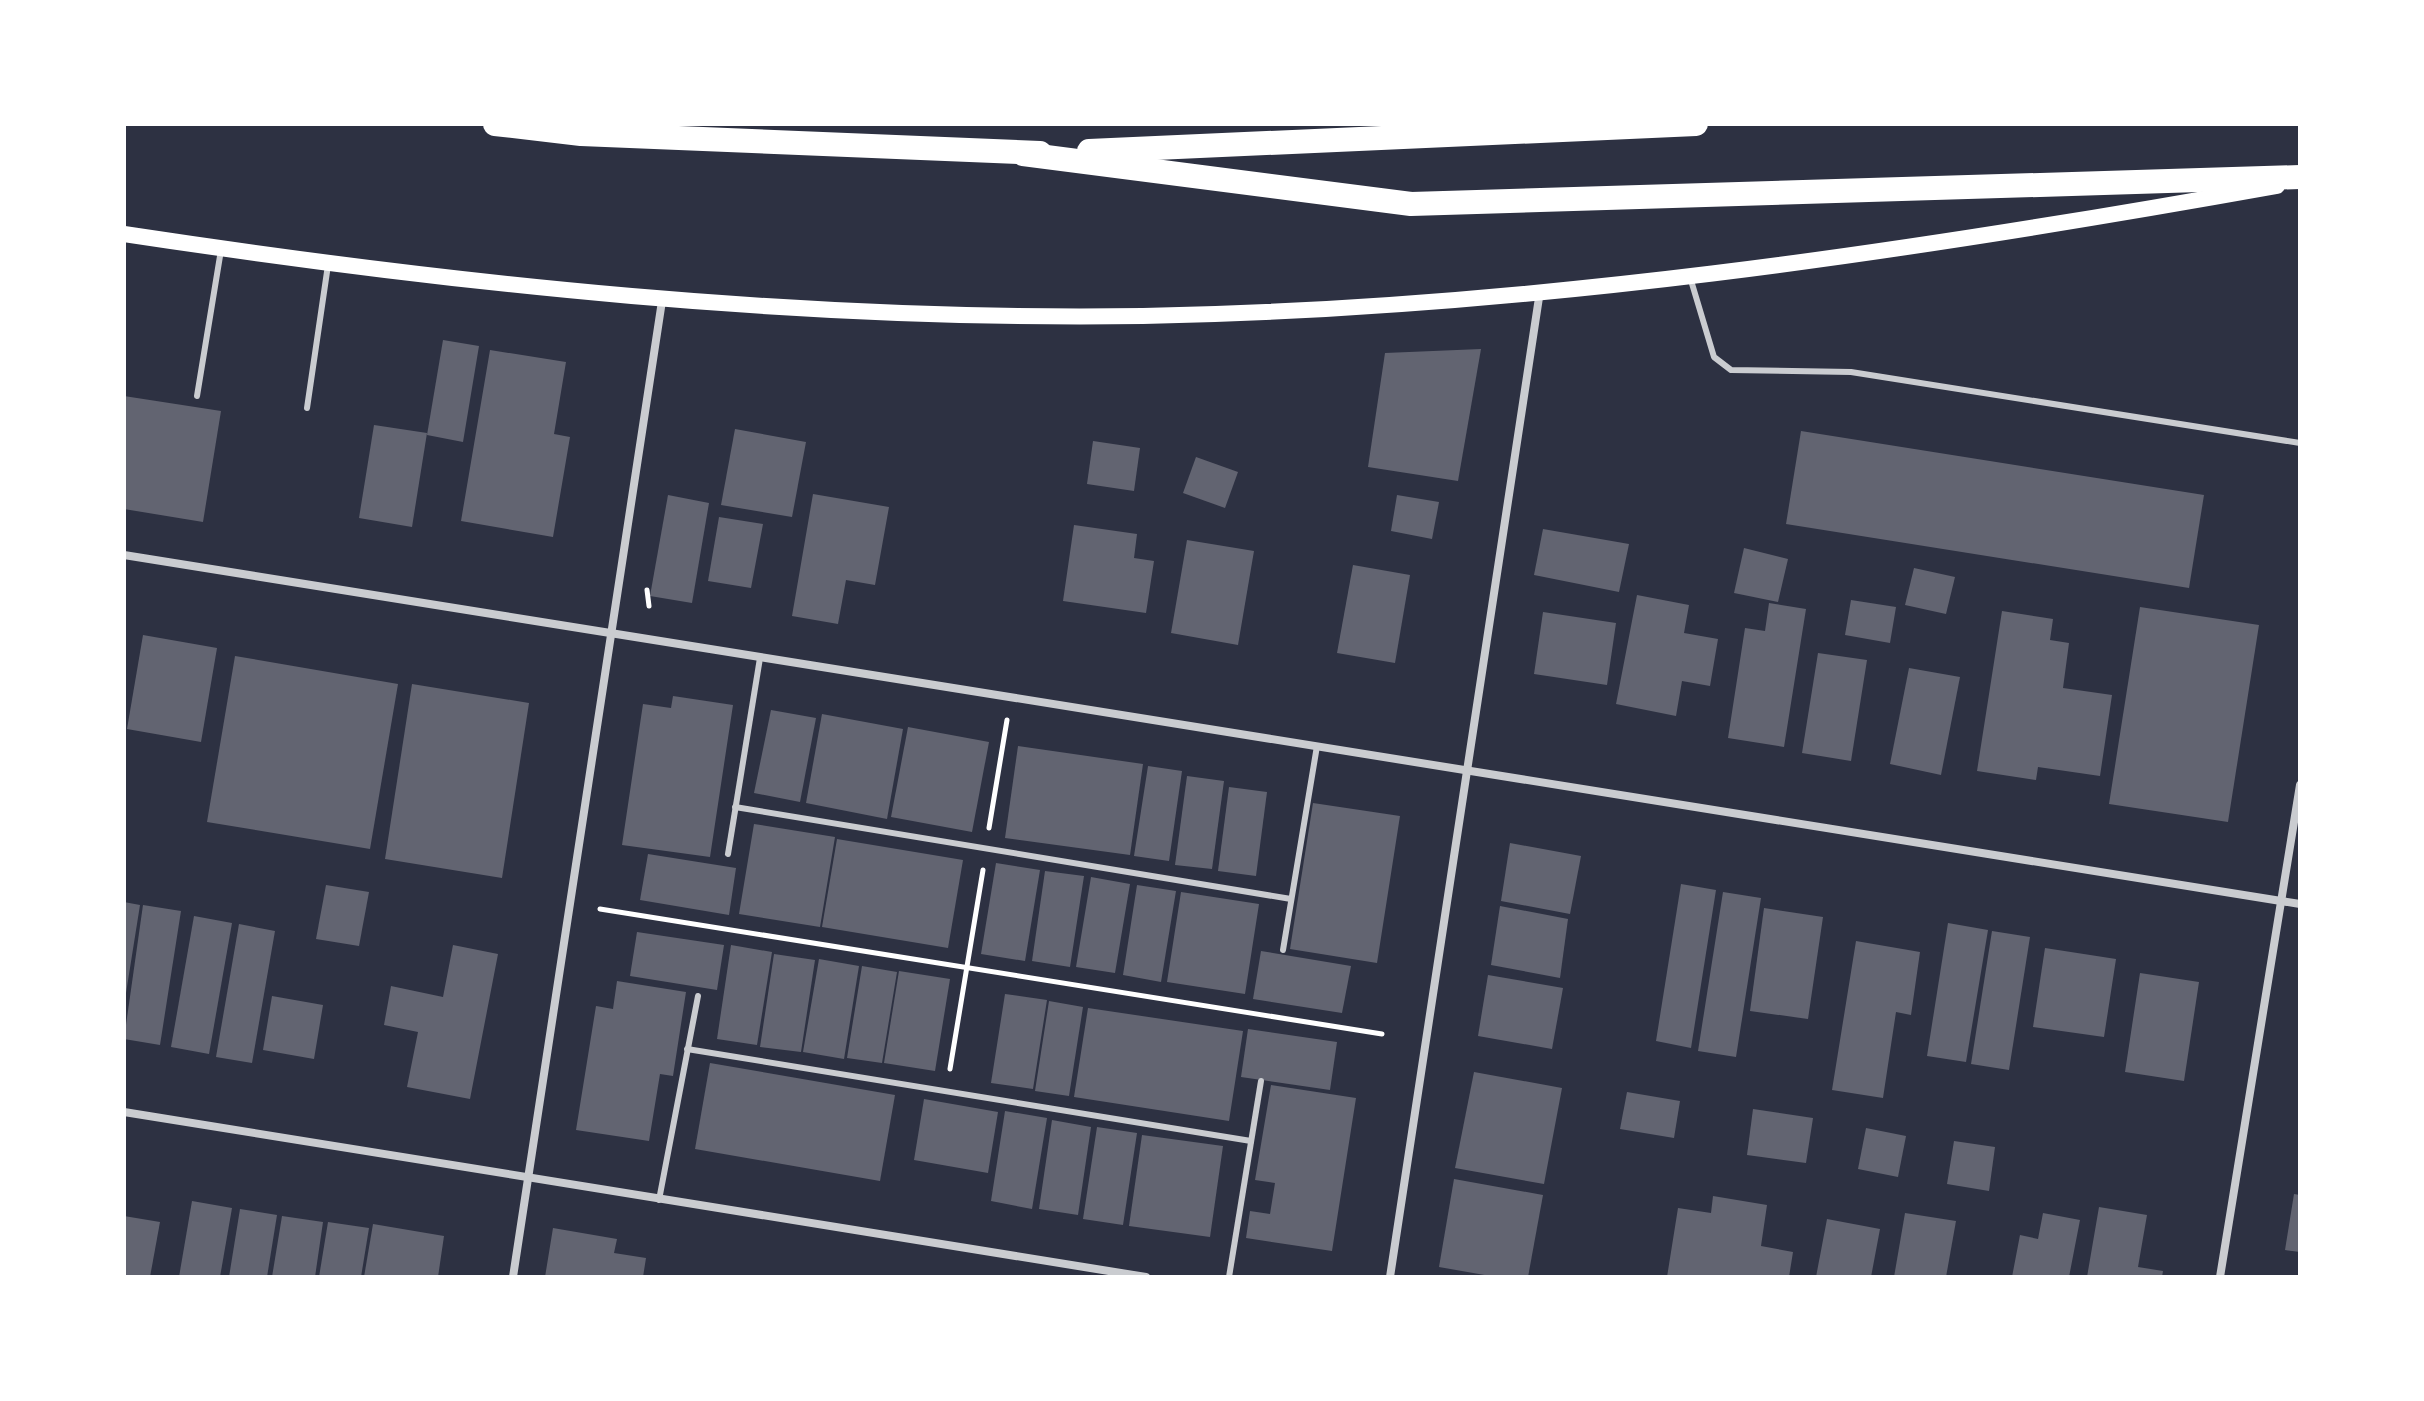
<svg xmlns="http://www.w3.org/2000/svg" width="2424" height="1401" viewBox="0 0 2424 1401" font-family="Commissioner,sans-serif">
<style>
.building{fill:#626471}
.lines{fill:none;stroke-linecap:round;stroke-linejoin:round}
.path{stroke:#fff;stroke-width:5}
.service{stroke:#caccd0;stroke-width:6}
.minor{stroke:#caccd0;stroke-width:8}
.secondary{stroke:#fff;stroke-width:16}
.motorway{stroke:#fff;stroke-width:24}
</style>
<rect width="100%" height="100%" fill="#2d3142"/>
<g class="building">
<polygon points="443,340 479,346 463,442 427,435"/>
<polygon points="1481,349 1458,481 1368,467 1385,353"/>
<polygon points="490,350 566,362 554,434 570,437 553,537 461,521"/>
<polygon points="124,396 221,411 203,522 124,509"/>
<polygon points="374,425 427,433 412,527 359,518"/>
<polygon points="735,429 806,442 792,517 721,505"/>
<polygon points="1801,431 2204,495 2189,588 1786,524"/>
<polygon points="1093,441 1140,448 1134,491 1087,484"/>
<polygon points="1196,457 1238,472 1225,508 1183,493"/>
<polygon points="813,494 889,507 875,585 846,580 838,624 792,616"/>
<polygon points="668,495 709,503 692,603 650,596"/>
<polygon points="1397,495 1439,502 1432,539 1391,531"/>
<polygon points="719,517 763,524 751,588 708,581"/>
<polygon points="1074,525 1137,534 1134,558 1154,561 1146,613 1063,601"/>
<polygon points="1543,529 1629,544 1619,592 1534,575"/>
<polygon points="1187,540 1254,551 1238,645 1171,633"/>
<polygon points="1744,548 1788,559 1778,602 1734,593"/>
<polygon points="1353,565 1410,575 1395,663 1337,653"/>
<polygon points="1914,568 1955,577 1946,614 1905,605"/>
<polygon points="1637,595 1689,605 1684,633 1718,639 1710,686 1682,681 1676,716 1616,704"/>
<polygon points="1851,600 1896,607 1890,643 1845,635"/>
<polygon points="1769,603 1806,609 1784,747 1728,738 1745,628 1765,631"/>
<polygon points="2140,607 2259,625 2228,822 2109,804"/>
<polygon points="2002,611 2053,619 2050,640 2069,643 2063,688 2112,695 2100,776 2038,767 2036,780 1977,771"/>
<polygon points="1543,612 1616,623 1607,685 1534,674"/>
<polygon points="143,635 217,648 201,742 127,729"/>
<polygon points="1818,653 1867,660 1851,761 1802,753"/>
<polygon points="235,656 398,684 370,849 207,822"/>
<polygon points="1909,668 1960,677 1941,775 1890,764"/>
<polygon points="412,684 529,703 502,878 385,859"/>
<polygon points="673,696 733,705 710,857 622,845 643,704 671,708"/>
<polygon points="771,710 816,718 800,802 754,793"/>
<polygon points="822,714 903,729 887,819 806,803"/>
<polygon points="908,727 989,742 972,832 891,817"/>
<polygon points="1018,746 1143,764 1130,855 1005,838"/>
<polygon points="1148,766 1182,771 1169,861 1134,856"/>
<polygon points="1187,776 1224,781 1212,869 1175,865"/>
<polygon points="1229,787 1267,792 1256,876 1218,871"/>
<polygon points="1313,803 1400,816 1377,963 1290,949"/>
<polygon points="754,824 835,837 820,927 739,914"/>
<polygon points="837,839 963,860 948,948 822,927"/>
<polygon points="1510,843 1581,856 1570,914 1501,901"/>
<polygon points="648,854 736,868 729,915 640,900"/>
<polygon points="996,863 1040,870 1025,961 981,954"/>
<polygon points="1045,871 1084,876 1070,967 1032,961"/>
<polygon points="1091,877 1130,884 1115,973 1076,967"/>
<polygon points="1681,884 1716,890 1691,1048 1656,1041"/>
<polygon points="326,885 369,892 359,946 316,939"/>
<polygon points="1137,885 1176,891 1161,982 1123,975"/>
<polygon points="1181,892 1259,904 1245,994 1167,982"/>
<polygon points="1723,892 1761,898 1736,1057 1698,1051"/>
<polygon points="124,902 140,905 126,993 124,993"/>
<polygon points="143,905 181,911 160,1045 124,1039"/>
<polygon points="1500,906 1568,919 1560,978 1491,965"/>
<polygon points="1764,908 1823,917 1808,1019 1750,1011"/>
<polygon points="194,916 232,923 209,1054 171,1047"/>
<polygon points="1948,923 1988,930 1966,1062 1927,1056"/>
<polygon points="239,924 275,931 252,1063 216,1057"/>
<polygon points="1992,931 2030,937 2009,1070 1971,1064"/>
<polygon points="637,932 724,945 717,990 630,976"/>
<polygon points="1856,941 1920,952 1911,1015 1896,1012 1883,1098 1832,1090"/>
<polygon points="453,945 498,954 470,1099 407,1087 418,1032 384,1025 391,986 443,997"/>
<polygon points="731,945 772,952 757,1045 717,1039"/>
<polygon points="2045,948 2116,959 2104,1037 2033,1027"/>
<polygon points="1261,951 1351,966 1342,1013 1253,999"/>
<polygon points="774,954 815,960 801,1052 760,1047"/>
<polygon points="819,959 859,966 844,1059 803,1052"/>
<polygon points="862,966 897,972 882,1063 847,1058"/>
<polygon points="899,971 950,979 935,1071 884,1063"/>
<polygon points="2140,973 2199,982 2184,1081 2125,1072"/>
<polygon points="1488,975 1563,988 1552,1049 1478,1036"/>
<polygon points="617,981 686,992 673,1076 660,1074 649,1141 576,1130 596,1006 613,1009"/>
<polygon points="1005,994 1047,1000 1033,1089 991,1083"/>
<polygon points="272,996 323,1005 314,1059 263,1050"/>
<polygon points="1049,1001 1083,1007 1069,1096 1035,1091"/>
<polygon points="1088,1008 1243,1031 1229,1121 1074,1097"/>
<polygon points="1248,1029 1337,1042 1330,1090 1241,1077"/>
<polygon points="710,1063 895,1095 880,1181 695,1149"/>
<polygon points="1474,1072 1562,1088 1544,1184 1455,1168"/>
<polygon points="1271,1085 1356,1098 1332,1251 1246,1238 1250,1211 1270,1214 1275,1183 1255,1180"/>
<polygon points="1627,1092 1680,1101 1674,1138 1620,1129"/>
<polygon points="924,1099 998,1112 988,1173 914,1160"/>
<polygon points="1753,1109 1813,1118 1806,1163 1747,1155"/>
<polygon points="1005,1111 1047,1118 1032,1209 991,1201"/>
<polygon points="1052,1120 1091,1127 1078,1215 1039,1209"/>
<polygon points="1097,1127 1137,1133 1123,1225 1083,1219"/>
<polygon points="1866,1128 1906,1136 1898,1177 1858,1169"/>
<polygon points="1142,1135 1223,1146 1210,1237 1129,1226"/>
<polygon points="1954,1141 1995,1147 1989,1191 1947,1184"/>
<polygon points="1454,1179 1543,1195 1528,1277 1496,1277 1439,1267"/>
<polygon points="2294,1194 2300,1195 2300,1252 2285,1250"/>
<polygon points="1713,1196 1767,1205 1761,1246 1793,1252 1789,1277 1667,1277 1678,1208 1711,1213"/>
<polygon points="192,1201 232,1208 220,1277 179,1277"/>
<polygon points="2099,1207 2147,1215 2138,1267 2163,1271 2162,1277 2087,1277"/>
<polygon points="240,1209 277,1215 267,1277 229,1277"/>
<polygon points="1905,1213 1956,1221 1946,1277 1894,1277"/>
<polygon points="2043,1213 2080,1220 2069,1277 2012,1277 2020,1235 2038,1239"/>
<polygon points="124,1216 160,1222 150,1277 124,1277"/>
<polygon points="282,1216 323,1222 315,1277 272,1277"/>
<polygon points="1827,1219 1880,1229 1871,1277 1816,1277"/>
<polygon points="328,1222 369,1228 361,1277 319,1277"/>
<polygon points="373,1224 444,1236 438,1277 364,1277"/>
<polygon points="553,1228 617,1239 614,1253 646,1258 643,1277 545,1277"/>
</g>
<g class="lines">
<g class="path">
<polyline points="647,590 649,606"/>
<polyline points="989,828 1007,720"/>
<polyline points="600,909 1382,1034"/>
<polyline points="950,1069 983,870"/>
</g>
<g class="service">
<polyline points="1690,277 1714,357 1731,370 1851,372 2300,443"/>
<polyline points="197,396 221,250"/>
<polyline points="307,408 328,265"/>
<polyline points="735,807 1291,899"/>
<polyline points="728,854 760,658"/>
<polyline points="1283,950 1317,746"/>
<polyline points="687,1049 1251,1141"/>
<polyline points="659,1200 698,996"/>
<polyline points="1229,1277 1261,1081"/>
</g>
<g class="minor">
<polyline points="124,555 2300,904"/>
<polyline points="124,1112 1146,1277"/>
<polyline points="513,1277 662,301"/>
<polyline points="1390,1277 1540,291"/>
<polyline points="2220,1277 2300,785"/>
</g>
<path class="secondary" d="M124 234C461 285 801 321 1143 316 1523 309 1903 253 2277 186"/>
<g class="motorway">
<polyline points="495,124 581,134 1040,153"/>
<polyline points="1089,151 1696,124"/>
<polyline points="1023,154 1411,204 2300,177"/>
</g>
</g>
<rect width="2424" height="1401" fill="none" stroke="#ffffff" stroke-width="252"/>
</svg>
